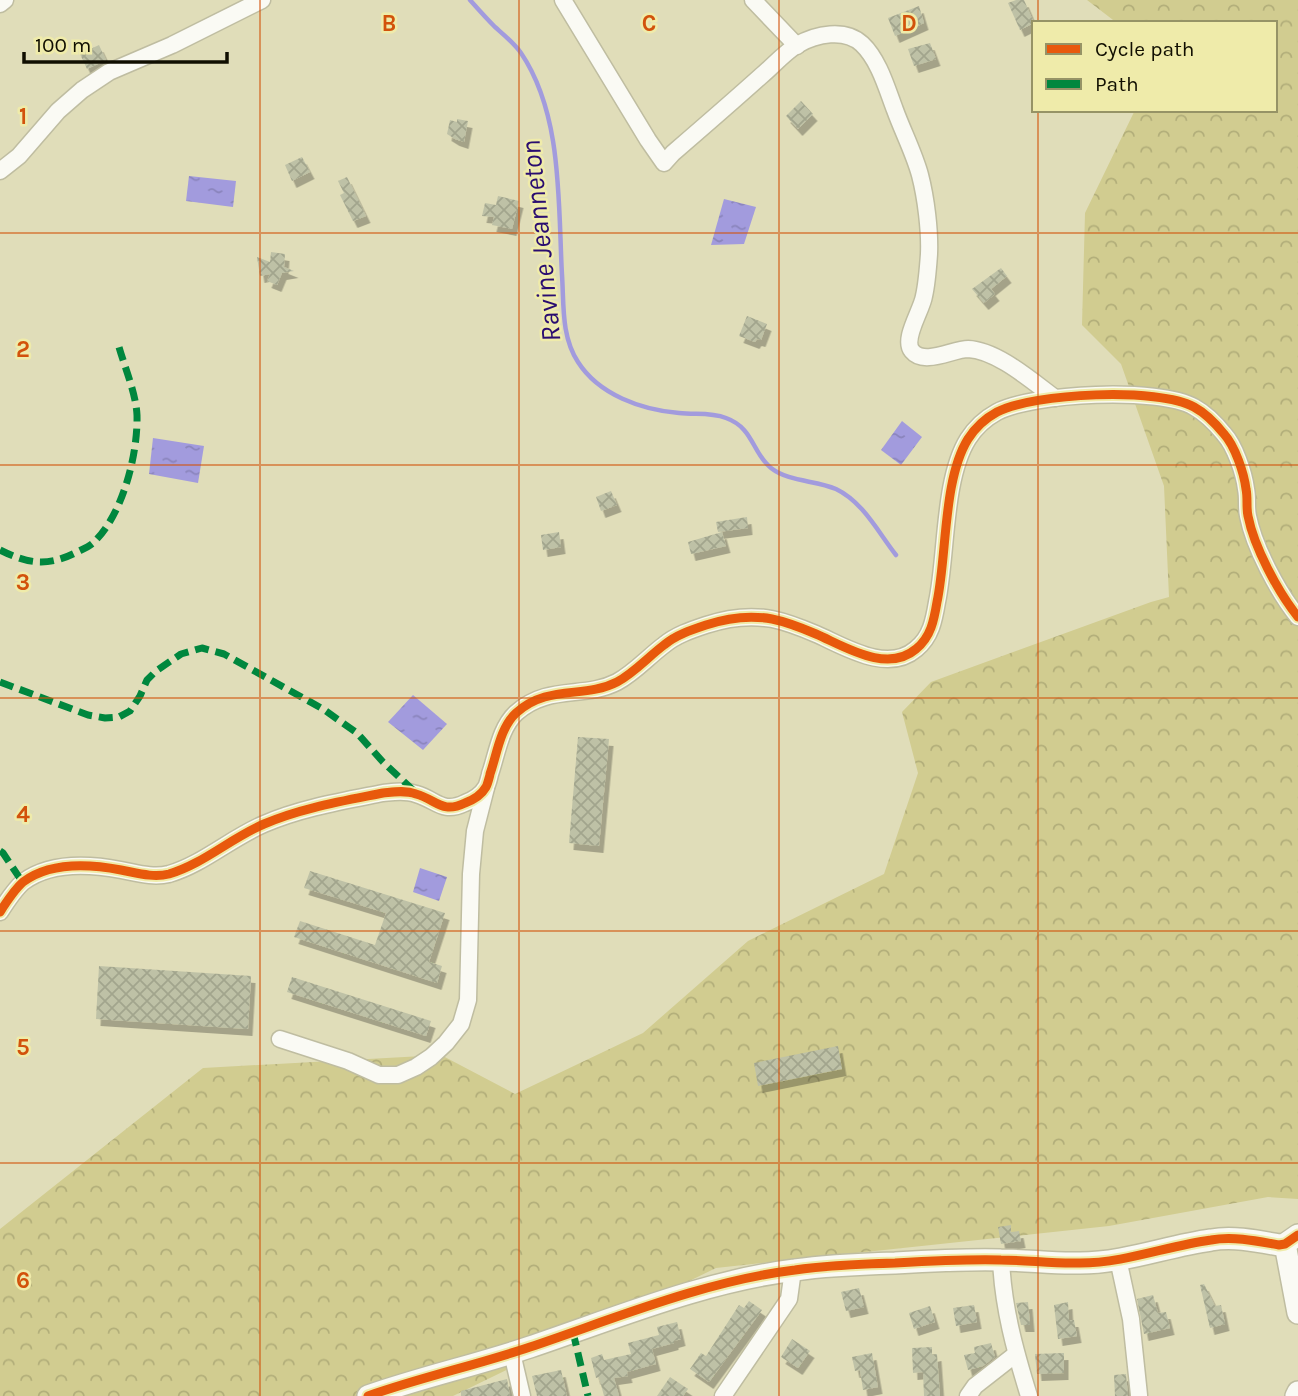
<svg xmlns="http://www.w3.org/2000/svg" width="1298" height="1396" viewBox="0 0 1298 1396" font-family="Karla,sans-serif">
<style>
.forest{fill:url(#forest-crowns)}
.water{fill:url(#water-ripples)}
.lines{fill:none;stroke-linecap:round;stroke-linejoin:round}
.stream{stroke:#a29bdd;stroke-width:4.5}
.building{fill:url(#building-cross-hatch);filter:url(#shadow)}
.street-casing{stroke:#bfbda1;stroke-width:19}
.secondary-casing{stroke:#bfbda1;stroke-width:24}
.street{stroke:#fafaf4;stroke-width:16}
.secondary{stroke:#fafaf4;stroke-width:21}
.quiet{stroke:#00873e;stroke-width:7;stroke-dasharray:14 7;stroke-linecap:butt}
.cycleway-casing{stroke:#efebaa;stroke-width:13}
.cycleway{stroke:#e8590c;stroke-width:9}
.grid{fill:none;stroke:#d2520b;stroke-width:2;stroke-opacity:0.55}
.labels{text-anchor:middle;stroke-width:5;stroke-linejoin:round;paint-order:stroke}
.water-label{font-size:28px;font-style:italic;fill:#290c70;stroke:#efebaa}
.grid-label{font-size:23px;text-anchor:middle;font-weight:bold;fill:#d2520b;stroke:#efebaa;stroke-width:5;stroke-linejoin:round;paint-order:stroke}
</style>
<defs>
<pattern id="forest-crowns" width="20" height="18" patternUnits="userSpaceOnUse" patternTransform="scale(1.75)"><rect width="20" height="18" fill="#d1cc90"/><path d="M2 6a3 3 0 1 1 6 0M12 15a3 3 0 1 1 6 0" fill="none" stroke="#b2ae7a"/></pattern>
<pattern id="water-ripples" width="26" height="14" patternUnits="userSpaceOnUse" patternTransform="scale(1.75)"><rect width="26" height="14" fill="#a29bdd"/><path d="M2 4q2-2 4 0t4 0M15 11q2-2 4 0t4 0" fill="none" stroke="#8a84bc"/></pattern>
<pattern id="building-cross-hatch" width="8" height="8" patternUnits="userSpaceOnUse" patternTransform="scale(1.75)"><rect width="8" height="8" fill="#bec1a6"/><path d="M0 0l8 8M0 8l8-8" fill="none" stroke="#a2a58d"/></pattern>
<filter id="shadow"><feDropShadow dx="4.5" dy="7" stdDeviation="0" flood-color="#0004"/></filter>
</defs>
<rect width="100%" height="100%" fill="#e0ddb9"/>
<polygon class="forest" points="1087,0 1298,0 1298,1199 1268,1197 1109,1226 716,1268 453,1396 0,1396 0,1229 203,1068 441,1055 515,1094 643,1033 748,941 884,874 918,773 902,712 931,682 1151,602 1169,597 1164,486 1121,364 1082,325 1085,213 1135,110 1275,110 1275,23 1117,23"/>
<g class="water">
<polygon points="189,176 236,181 233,207 186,201"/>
<polygon points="724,199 756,207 744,244 711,245"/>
<polygon points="902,421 922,437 901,465 881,450"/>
<polygon points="153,438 204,446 198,483 149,474"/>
<polygon points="413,695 447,724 423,750 388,722"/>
<polygon points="420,868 447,877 439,901 413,892"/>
</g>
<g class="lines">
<path class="stream" d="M470 0C478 9 486 18 495 27 504 35 514 43 521 53 563 115 558 204 562 275 564 304 561 336 578 362 599 395 642 410 679 413 695 415 710 412 726 418 754 428 752 453 771 468 789 482 815 480 836 489 863 502 878 532 896 555"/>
</g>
<g class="building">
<polygon points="1016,0 1024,0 1034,23 1020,30 1008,3"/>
<polygon points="919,6 924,23 895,36 888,18"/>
<polygon points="930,43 936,59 914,66 908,49"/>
<polygon points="99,45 106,60 87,69 80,54"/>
<polygon points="801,101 813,114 798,129 786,116"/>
<polygon points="457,119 468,121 464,142 455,139 447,134 450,120 457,122"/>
<polygon points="302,157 310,172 292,181 285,165"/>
<polygon points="347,177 366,216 353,221 340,195 344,193 338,181"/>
<polygon points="498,196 519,201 512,229 492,225 494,217 482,216 485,203 496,205"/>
<polygon points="271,252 285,254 284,267 294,271 282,273 277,285 267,281 270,274 260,276 257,257 270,262"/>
<polygon points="1001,268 1007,276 991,289 995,294 984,303 972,289"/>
<polygon points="747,316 767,324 761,340 757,339 755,342 739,336"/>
<polygon points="611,491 617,505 601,511 596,497"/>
<polygon points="747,517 748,528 718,532 716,522"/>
<polygon points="559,532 561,547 543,550 541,535"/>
<polygon points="722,532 726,546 691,554 688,542"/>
<polygon points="578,737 609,739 599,846 569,843"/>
<polygon points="310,871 445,913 429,962 442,966 437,983 294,937 300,921 375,945 386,913 304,888"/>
<polygon points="99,966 251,976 248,1029 96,1019"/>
<polygon points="292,977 431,1021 426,1036 287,992"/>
<polygon points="838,1046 842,1069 758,1086 754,1063"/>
<polygon points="1011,1225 1011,1232 1019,1231 1021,1241 1001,1244 998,1227"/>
<polygon points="1204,1284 1215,1306 1221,1305 1225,1324 1210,1328 1200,1285"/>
<polygon points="859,1288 864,1307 846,1311 841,1292"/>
<polygon points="1153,1295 1158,1313 1166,1312 1170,1328 1144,1334 1137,1299"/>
<polygon points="749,1301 762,1310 709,1382 690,1369 701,1353 706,1356 739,1305 744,1308"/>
<polygon points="1028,1302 1030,1325 1021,1325 1016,1303"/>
<polygon points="1068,1302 1069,1320 1074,1320 1077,1336 1058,1339 1054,1305"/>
<polygon points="974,1305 977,1322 956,1326 953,1308"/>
<polygon points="930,1306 935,1322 914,1329 909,1313"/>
<polygon points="677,1322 681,1339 674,1341 674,1343 652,1349 656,1364 627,1372 628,1376 614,1378 619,1396 604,1396 599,1377 596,1378 591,1358 602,1354 604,1360 631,1354 628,1343 659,1335 657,1327"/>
<polygon points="792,1339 810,1351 798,1368 781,1357"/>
<polygon points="991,1343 995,1357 983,1366 968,1370 964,1355 975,1353 974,1347"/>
<polygon points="932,1347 932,1355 937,1354 940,1396 924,1396 923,1372 913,1373 912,1348"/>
<polygon points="872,1353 878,1387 863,1390 860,1370 855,1371 852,1357"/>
<polygon points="1064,1353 1064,1373 1037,1374 1035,1354"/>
<polygon points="561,1370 567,1396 537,1396 532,1376"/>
<polygon points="1126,1374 1128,1396 1115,1396 1114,1375"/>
<polygon points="670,1377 688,1389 683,1396 657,1396"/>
<polygon points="507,1379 510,1396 461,1396 461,1391"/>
</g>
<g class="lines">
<defs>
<g id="street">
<path d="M563 0 648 140 664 163 673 153C702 128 732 102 761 76 773 66 784 53 797 45 816 34 845 28 862 44 879 60 887 89 895 110 903 132 914 153 920 175 926 198 930 231 929 254 928 268 927 283 924 296 922 310 902 339 912 351 924 366 953 349 968 349 997 350 1033 382 1055 398"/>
<polyline points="753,0 797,46"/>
<polyline points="0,4 5,0"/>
<polyline points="0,171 19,156 58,111 82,90 109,72 172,45 262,0"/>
<path d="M0 912C7 901 14 890 23 882 51 861 90 864 121 870 137 873 153 878 169 874 203 864 231 838 264 824 301 808 343 801 383 793 394 792 405 790 416 794 437 800 442 814 465 803 473 800 482 794 486 787 487 786 490 775 490 774 497 754 500 728 516 713 548 684 584 699 617 682 634 673 648 657 664 645 676 635 691 630 706 625 727 618 750 615 772 619 787 622 802 628 816 634 844 646 887 674 916 649 931 637 934 620 937 602 947 555 943 479 968 439 975 428 986 418 997 412 1033 393 1159 387 1194 407 1205 413 1216 424 1224 434 1235 446 1244 473 1246 489 1248 498 1246 507 1248 516 1254 547 1278 592 1298 617"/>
<polyline points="280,1039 348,1061 379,1075 398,1075 416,1067 431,1057 446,1043 461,1024 468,1000 471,874 475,831 486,788"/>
<polyline points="1118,1259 1131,1319 1139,1395"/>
<path d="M1001 1260C1003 1307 1015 1351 1029 1396"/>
<polyline points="512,1353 522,1396"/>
<polyline points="723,1396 789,1299 793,1270"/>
<polyline points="968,1396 975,1386 1016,1354"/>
</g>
<g id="secondary">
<polyline points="1285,1244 1298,1313"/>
<path d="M368 1396C422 1377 477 1365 530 1347 616 1318 705 1281 795 1270 828 1265 861 1264 895 1263 930 1261 966 1259 1001 1260 1027 1260 1054 1264 1080 1263 1125 1263 1167 1246 1211 1240 1233 1236 1257 1241 1279 1245L1285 1244 1298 1235"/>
<polyline points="1296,1396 1298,1392"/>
</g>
</defs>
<use href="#street" class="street-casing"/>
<use href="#secondary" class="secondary-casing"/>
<use href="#street" class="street"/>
<use href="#secondary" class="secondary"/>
<g class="quiet">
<path d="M0 550C28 564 48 567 77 552 83 549 91 546 95 541 123 513 138 454 137 415 136 394 125 368 119 347"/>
<polyline points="0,682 88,715 105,718 119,717 130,711 140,696 147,680 156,671 181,654 202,648 224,654 323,709 357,733 383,762 414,791"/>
<polyline points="0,851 3,853 23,883"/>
<polyline points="573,1332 588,1396"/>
</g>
<defs>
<g id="cycleway">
<path d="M0 912C7 901 14 890 23 882 51 861 90 864 121 870 137 873 153 878 169 874 203 864 231 838 264 824 301 808 343 801 383 793 394 792 405 790 416 794 437 800 442 814 465 803 473 800 482 794 486 787 487 786 490 775 490 774 497 754 500 728 516 713 548 684 584 699 617 682 634 673 648 657 664 645 676 635 691 630 706 625 727 618 750 615 772 619 787 622 802 628 816 634 844 646 887 674 916 649 931 637 934 620 937 602 947 555 943 479 968 439 975 428 986 418 997 412 1033 393 1159 387 1194 407 1205 413 1216 424 1224 434 1235 446 1244 473 1246 489 1248 498 1246 507 1248 516 1254 547 1278 592 1298 617"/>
<path d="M368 1396C422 1377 477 1365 530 1347 616 1318 705 1281 795 1270 828 1265 861 1264 895 1263 930 1261 966 1259 1001 1260 1027 1260 1054 1264 1080 1263 1125 1263 1167 1246 1211 1240 1233 1236 1257 1241 1279 1245L1285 1244 1298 1235"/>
</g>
</defs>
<use href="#cycleway" class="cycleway-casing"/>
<use href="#cycleway" class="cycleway"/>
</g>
<path class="grid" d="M260 0V1396M519 0V1396M779 0V1396M1038 0V23M1038 110V1396M0 233H1298M0 465H1298M0 698H1298M0 931H1298M0 1163H1298"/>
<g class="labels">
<g class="water-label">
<text transform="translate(540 241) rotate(-96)" y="10">Ravine Jeanneton</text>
</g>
</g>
<g class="grid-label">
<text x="389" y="31">B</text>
<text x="649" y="31">C</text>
<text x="909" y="31">D</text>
<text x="23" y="124">1</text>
<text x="23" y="357">2</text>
<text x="23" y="590">3</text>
<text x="23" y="822">4</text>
<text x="23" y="1055">5</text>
<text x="23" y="1288">6</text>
</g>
<rect x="1032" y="21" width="245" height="91" fill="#efebaa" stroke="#969366" stroke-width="2"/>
<rect x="1046" y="44" width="35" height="10" fill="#e8590c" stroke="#969366" stroke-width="2"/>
<text x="1095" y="56" font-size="21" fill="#100e00">Cycle path</text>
<rect x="1046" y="79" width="35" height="10" fill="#00873e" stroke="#969366" stroke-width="2"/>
<text x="1095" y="91" font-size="21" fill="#100e00">Path</text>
<path d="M24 52v10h203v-10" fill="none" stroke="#100e00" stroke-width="3.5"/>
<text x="35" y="52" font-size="21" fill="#100e00" stroke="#efebaa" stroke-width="5" paint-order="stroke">100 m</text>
</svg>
